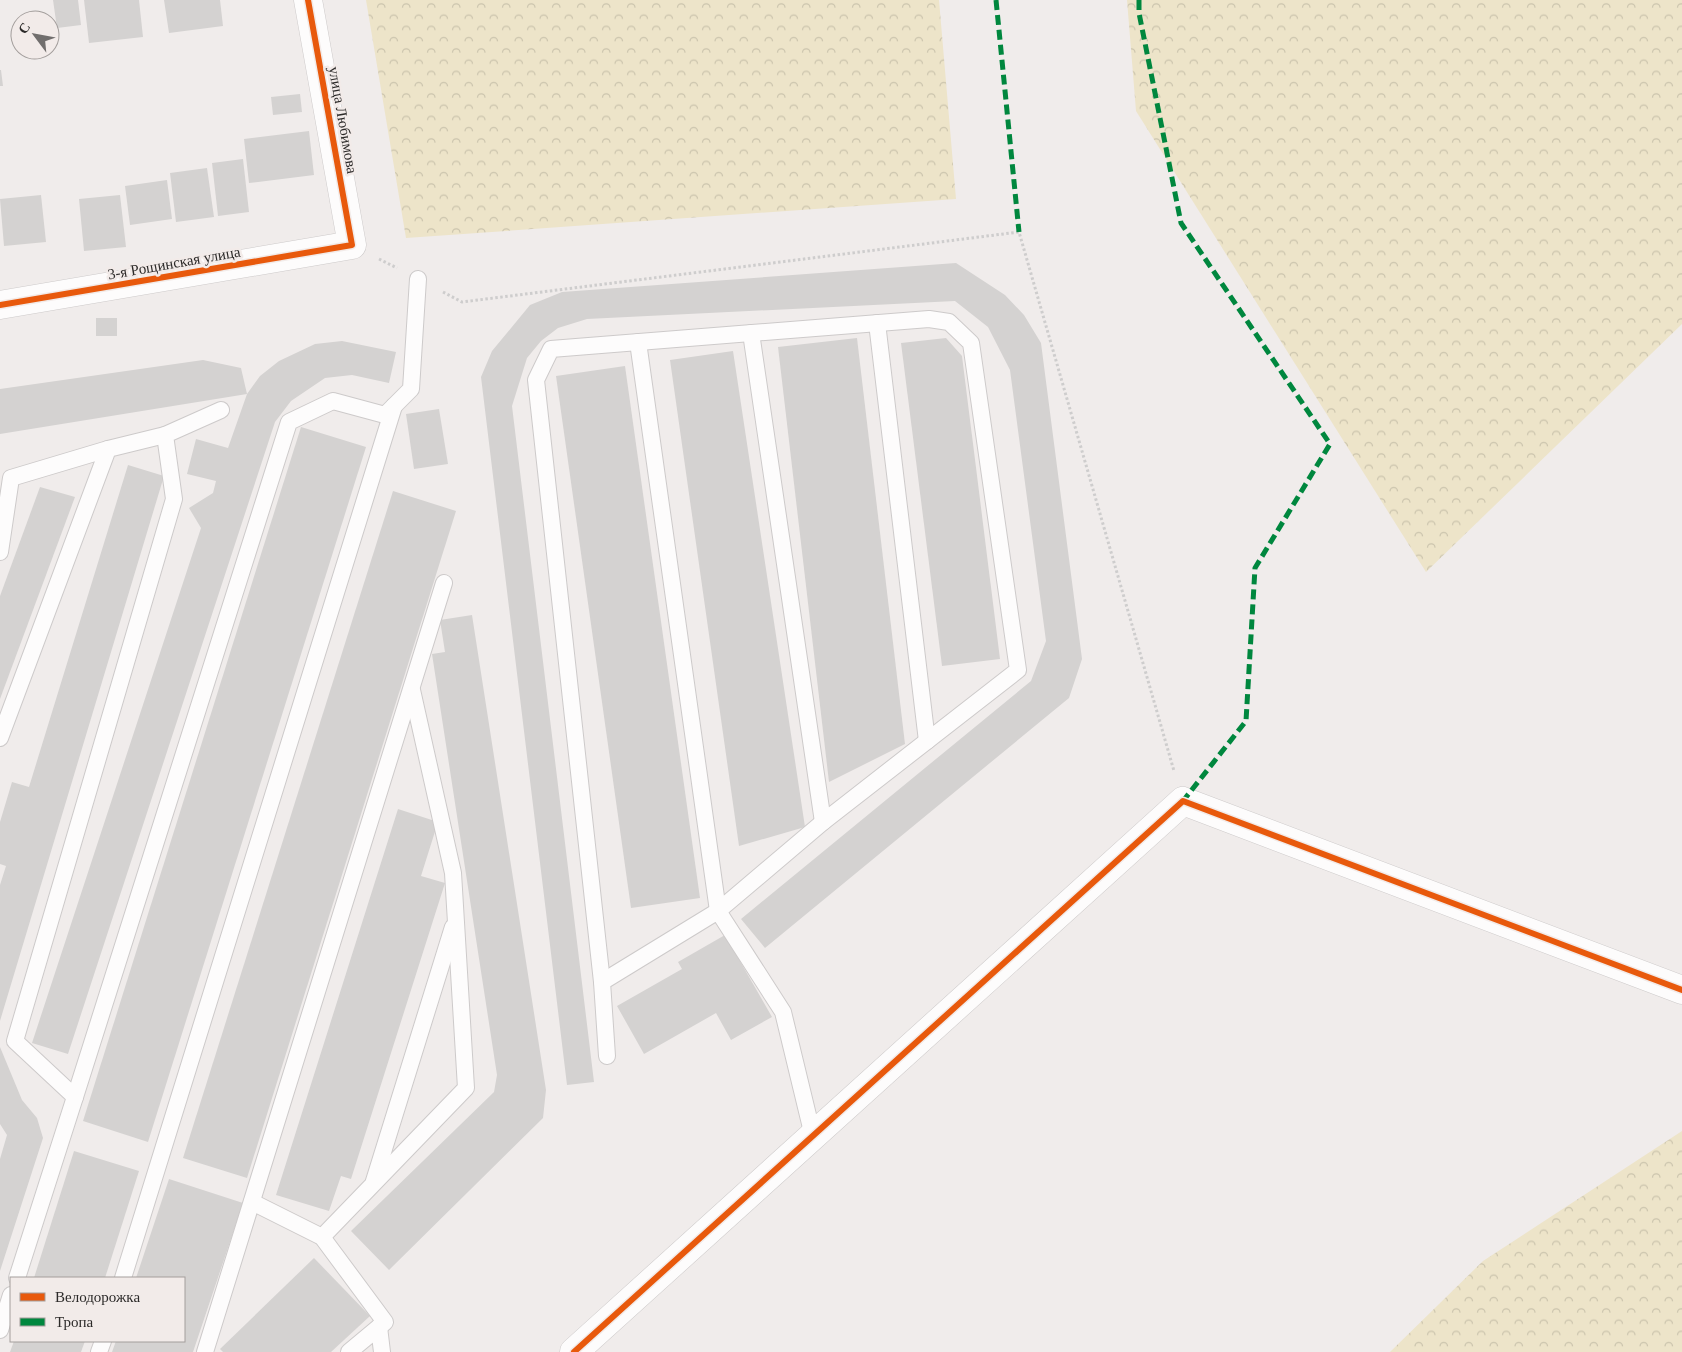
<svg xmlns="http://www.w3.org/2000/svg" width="1682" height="1352" viewBox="0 0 1682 1352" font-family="'Times New Roman',serif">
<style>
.forest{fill:url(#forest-crowns)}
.building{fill:#d4d2d1}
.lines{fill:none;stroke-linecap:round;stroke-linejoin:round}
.service-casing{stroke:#cdcaca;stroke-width:18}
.minor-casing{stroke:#cdcaca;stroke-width:29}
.path{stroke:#cecdcd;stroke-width:3;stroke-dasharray:2.5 2.5;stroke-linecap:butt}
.service{stroke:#fdfcfc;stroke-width:16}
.minor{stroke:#fdfcfc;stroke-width:28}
.quiet{stroke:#00873e;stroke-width:5;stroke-dasharray:10 5;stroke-linecap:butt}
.cycleway-casing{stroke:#f2ebe9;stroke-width:9}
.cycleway{stroke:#e8590c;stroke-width:6}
.labels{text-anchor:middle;stroke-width:5;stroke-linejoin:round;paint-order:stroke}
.street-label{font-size:15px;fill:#2c2a29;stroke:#f2ebe9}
</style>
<defs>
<pattern id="forest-crowns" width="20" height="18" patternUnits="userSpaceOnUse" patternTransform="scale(1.25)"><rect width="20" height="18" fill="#ede4c9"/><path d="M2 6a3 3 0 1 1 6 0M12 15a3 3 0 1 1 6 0" fill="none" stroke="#cbc4ad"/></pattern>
</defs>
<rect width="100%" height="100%" fill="#f0eceb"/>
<g class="forest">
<polygon points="366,0 939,0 956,199 406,238"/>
<polygon points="1127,0 1682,0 1682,324 1426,572 1136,111"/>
<polygon points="1682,1131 1682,1352 1390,1352 1483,1261"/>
</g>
<g class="building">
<polygon points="53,0 78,0 81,25 57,28"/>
<polygon points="84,0 139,0 143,37 89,43"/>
<polygon points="164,0 220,0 223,26 169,33"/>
<polygon points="0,70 1,70 3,86 0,86"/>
<polygon points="300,94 302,112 273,115 271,97"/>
<polygon points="309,131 314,175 249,183 244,139"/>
<polygon points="243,159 249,212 218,216 212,163"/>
<polygon points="207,168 214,217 176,222 170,173"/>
<polygon points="167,180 172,219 130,225 125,186"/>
<polygon points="41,195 46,242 4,246 0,199"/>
<polygon points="120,195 126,247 84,251 79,199"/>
<polygon points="956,263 1005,295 1024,315 1041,343 1082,659 1069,698 765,948 741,919 1031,681 1046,641 1010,370 988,327 955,301 587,319 558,328 541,341 527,358 512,406 594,1082 567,1085 481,377 492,351 530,305 562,292"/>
<rect x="96" y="318" width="21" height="18"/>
<polygon points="857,338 905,744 829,782 778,347"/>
<polygon points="946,338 962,356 1000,659 942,666 901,343"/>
<polygon points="342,341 396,352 389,383 352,375 325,378 291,401 275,422 68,1054 32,1043 201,528 189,508 213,493 216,481 187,474 196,439 228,448 247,394 260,376 279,361 315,344"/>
<polygon points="733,351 805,827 739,846 670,360"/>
<polygon points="203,360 241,368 247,394 0,434 0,389"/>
<polygon points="625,366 700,898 631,908 556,376"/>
<polygon points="439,409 448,464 414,469 406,414"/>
<polygon points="301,427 366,447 148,1142 83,1121"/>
<polygon points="128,465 164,476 0,1021 0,885 6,866 0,864 0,822 12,782 29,787"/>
<polygon points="40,487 75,497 0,699 0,596"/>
<polygon points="393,491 456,511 247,1178 183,1158"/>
<polygon points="472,615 546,1090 543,1118 389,1270 351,1231 494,1092 497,1075 432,654 445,652 440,620"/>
<polygon points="398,809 438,822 421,876 445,883 351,1179 341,1176 329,1211 276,1195"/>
<polygon points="725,935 772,1017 731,1040 716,1013 644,1054 617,1006 682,969 678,962"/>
<polygon points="0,1047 22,1100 37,1118 43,1138 0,1271 0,1159 7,1135 0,1124"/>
<polygon points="74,1151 139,1171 105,1278 34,1278"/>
<polygon points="169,1179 243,1203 193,1352 112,1352 116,1341 184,1341 184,1278 136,1278"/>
<polygon points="314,1258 370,1316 331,1352 223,1352 220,1349"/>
<polygon points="14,1341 85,1341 81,1352 10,1352"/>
</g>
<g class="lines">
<defs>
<g id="service">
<polyline points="877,323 927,741"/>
<polyline points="751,333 823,822"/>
<polyline points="638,342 718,911"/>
<polyline points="0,552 11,478 108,449"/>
<polyline points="0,738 108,449 165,435"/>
<polyline points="602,982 536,380 551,349 929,319 949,322 971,343 1018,670 823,822 718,911"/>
<polyline points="607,1056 602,982 718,911 783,1012 813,1136"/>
<polyline points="75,1097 289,422 333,401 385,415 411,389 418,279"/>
<polyline points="374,1181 453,927"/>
<polyline points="252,1202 322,1237 385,1322 379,1327"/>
<polyline points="322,1237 466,1088 453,873 412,690"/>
<polyline points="17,1278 75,1097 15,1041 174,499 165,435 221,410"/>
<polyline points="123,1278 394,406"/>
<polyline points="0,1330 11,1295"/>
<polyline points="99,1352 103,1341"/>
<polyline points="205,1352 444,583"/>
<polyline points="349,1352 379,1327 382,1352"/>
</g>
<g id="minor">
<polyline points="0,305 352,245 308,0"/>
<polyline points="574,1352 1183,801 1682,990"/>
</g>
</defs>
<use href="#service" class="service-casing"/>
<use href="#minor" class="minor-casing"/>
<g class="path">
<polyline points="379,259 397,268"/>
<polyline points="443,292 462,302 1019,232 1174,771"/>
</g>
<use href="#service" class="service"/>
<use href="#minor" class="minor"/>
<g class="quiet">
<polyline points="996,0 1019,232"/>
<polyline points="1139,0 1139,13 1181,223 1330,444 1255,568 1246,721 1183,801"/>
</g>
<defs>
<g id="cycleway">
<polyline points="0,305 352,245 308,0"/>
<polyline points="574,1352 1183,801 1682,990"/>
</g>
</defs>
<use href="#cycleway" class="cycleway-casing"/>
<use href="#cycleway" class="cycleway"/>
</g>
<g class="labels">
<g class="street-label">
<text transform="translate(343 120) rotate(80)" y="5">улица Любимова</text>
<text transform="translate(174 263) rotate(-10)" y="5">3-я Рощинская улица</text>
</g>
</g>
<rect x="10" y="1277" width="175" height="65" fill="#f2ebe9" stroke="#a39e9c"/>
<rect x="20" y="1293" width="25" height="8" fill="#e8590c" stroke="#a39e9c"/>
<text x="55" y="1302" font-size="15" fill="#2c2a29">Велодорожка</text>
<rect x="20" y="1318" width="25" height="8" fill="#00873e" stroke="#a39e9c"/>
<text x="55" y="1327" font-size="15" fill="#2c2a29">Тропа</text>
<g transform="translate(35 35) rotate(302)"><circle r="24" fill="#f2ebe9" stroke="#a39e9c"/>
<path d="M0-4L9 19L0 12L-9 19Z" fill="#716e6d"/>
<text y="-8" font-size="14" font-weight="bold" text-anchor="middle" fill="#2c2a29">С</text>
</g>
</svg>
